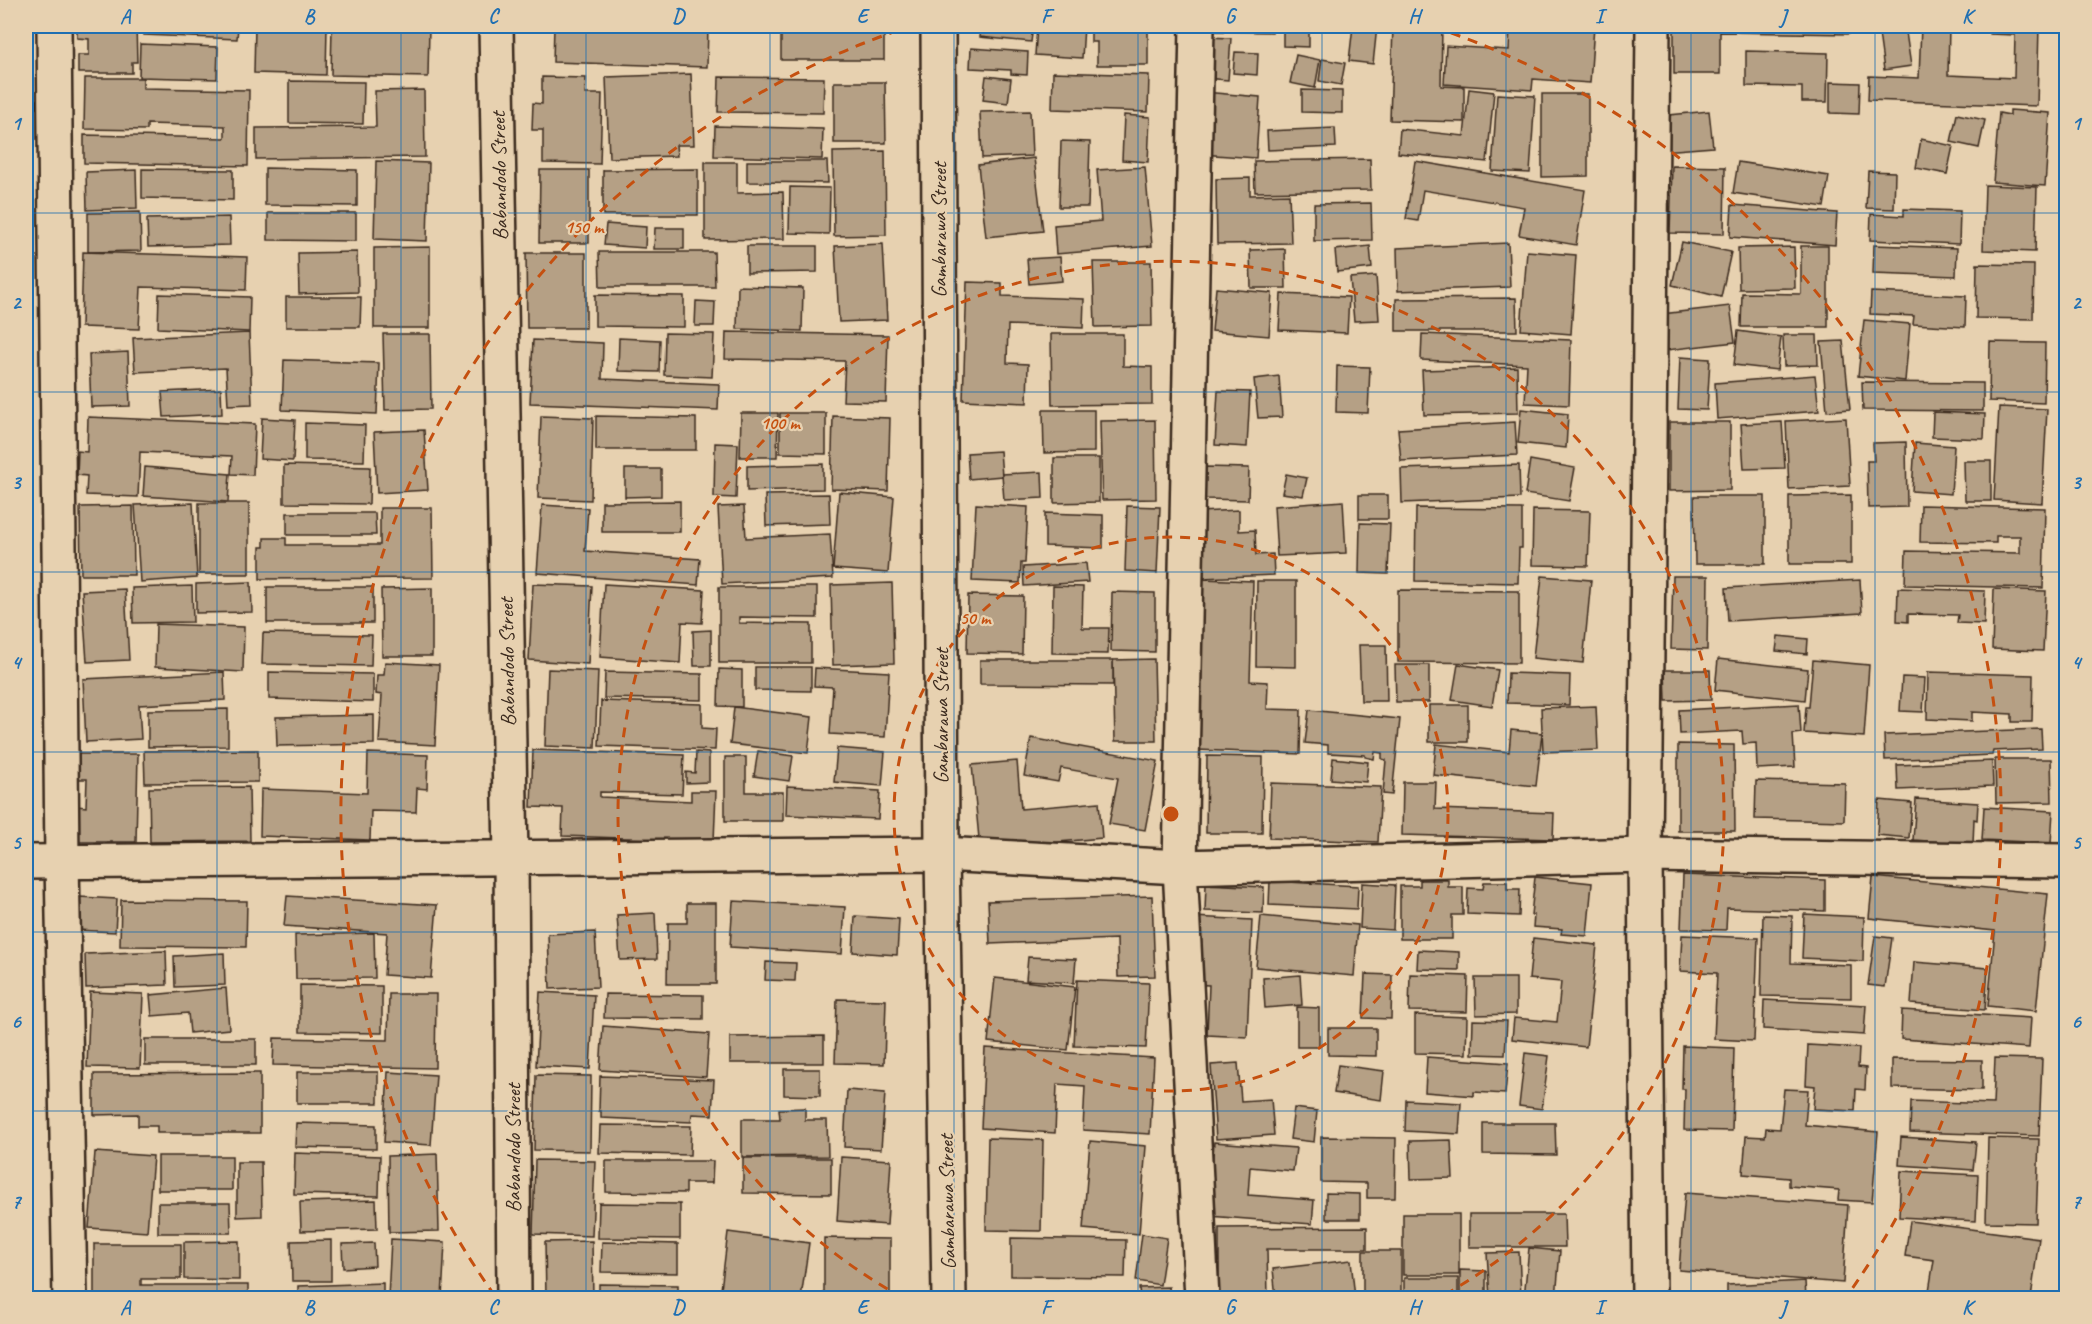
<svg xmlns="http://www.w3.org/2000/svg" width="2092" height="1324" viewBox="0 0 2092 1324" font-family="Caveat,sans-serif">
<style>
.building{fill:#b5a085;stroke:#3b2a1e;stroke-width:1.5}
.lines{fill:none;stroke-linecap:round;stroke-linejoin:round}
.minor-casing{stroke:#3b2a1e;stroke-width:38}
.minor{stroke:#e7d1b0;stroke-width:33}
.grid{fill:none;stroke:#1f6fb2;stroke-width:1.5;stroke-opacity:0.55}
.ring{fill:none;stroke:#c55010;stroke-width:3;stroke-dasharray:10 8}
.labels{text-anchor:middle;stroke-width:4.5;stroke-linejoin:round;paint-order:stroke}
.street-label{font-size:21px;fill:#3b2a1e;stroke:#e7d1b0}
.centre{fill:#c55010;stroke:#e7d1b0;stroke-width:3}
.ring-label{font-size:18px;text-anchor:middle;font-weight:bold;fill:#c55010;stroke:#e7d1b0;stroke-width:4.5;stroke-linejoin:round;paint-order:stroke}
.neatline{fill:none;stroke:#1f6fb2;stroke-width:2}
.grid-label{font-size:20px;text-anchor:middle;font-weight:bold;fill:#1f6fb2}
</style>
<rect width="100%" height="100%" fill="#e7d1b0"/>
<filter id="ink" filterUnits="userSpaceOnUse"><feTurbulence type="fractalNoise" baseFrequency=".0167" numOctaves="2"/><feDisplacementMap in="SourceGraphic" scale="12" xChannelSelector="R" yChannelSelector="G"/><feConvolveMatrix kernelMatrix="1 2 1 2 8 2 1 2 1" color-interpolation-filters="sRGB"/></filter>
<g filter="url(#ink)">
<g class="building">
<polygon points="77,26 136,26 137,62 132,62 132,73 78,73 78,55 89,55 89,39 77,38"/>
<polygon points="144,26 238,26 237,39 144,35"/>
<polygon points="255,26 327,26 326,75 254,73"/>
<polygon points="332,26 429,26 428,77 331,75"/>
<polygon points="554,26 708,26 707,67 553,62"/>
<rect x="781" y="26" width="103" height="34"/>
<polygon points="981,26 1033,26 1031,42 980,37"/>
<polygon points="1037,26 1084,26 1082,58 1035,55"/>
<polygon points="1091,26 1148,26 1148,65 1097,65 1097,42 1091,42"/>
<polygon points="1205,26 1272,26 1272,32 1204,31"/>
<polygon points="1283,26 1309,26 1309,47 1283,46"/>
<polygon points="1353,26 1377,26 1373,64 1349,61"/>
<polygon points="1393,26 1442,26 1441,86 1464,87 1464,122 1390,120"/>
<polygon points="1510,26 1594,26 1590,83 1533,79 1532,90 1444,84 1446,46 1509,50"/>
<polygon points="1674,26 1849,26 1849,34 1720,32 1720,74 1674,74"/>
<polygon points="1878,26 1905,26 1911,66 1884,70"/>
<polygon points="1921,26 1949,26 1948,75 2014,78 2015,35 1990,34 1990,26 2039,26 2037,106 1868,100 1869,76 1919,78"/>
<polygon points="1206,37 1231,38 1228,80 1204,78"/>
<polygon points="140,44 218,47 217,79 139,77"/>
<polygon points="971,48 1028,52 1027,75 1011,74 1011,70 970,68"/>
<polygon points="1746,51 1828,53 1827,102 1802,102 1802,87 1746,86"/>
<polygon points="1235,52 1258,53 1257,75 1233,73"/>
<polygon points="1296,55 1320,60 1315,88 1290,83"/>
<polygon points="1322,59 1345,63 1341,85 1319,81"/>
<polygon points="1053,72 1149,75 1148,112 1052,109"/>
<polygon points="691,74 694,145 676,145 677,156 609,158 606,77"/>
<polygon points="986,76 1011,79 1008,103 983,100"/>
<polygon points="542,77 586,78 585,94 602,94 600,164 543,163 543,130 532,130 533,103 542,104"/>
<polygon points="719,77 824,78 823,113 718,112"/>
<polygon points="85,78 143,78 143,88 249,90 248,166 84,163 84,135 225,138 225,126 147,124 147,130 84,129"/>
<polygon points="289,81 364,82 363,124 289,123"/>
<polygon points="834,82 885,82 886,143 834,143"/>
<polygon points="1830,82 1860,83 1859,114 1830,113"/>
<polygon points="1469,89 1494,92 1487,162 1398,153 1400,129 1464,136"/>
<polygon points="424,90 425,157 256,159 256,128 376,127 375,91"/>
<polygon points="1302,90 1342,91 1342,113 1302,112"/>
<polygon points="1204,92 1260,97 1256,158 1201,154"/>
<polygon points="1497,94 1535,96 1530,173 1492,171"/>
<polygon points="1542,94 1588,94 1588,176 1542,177"/>
<polygon points="2010,110 2050,113 2045,186 1993,182 1999,113 2010,115"/>
<polygon points="1030,111 1032,156 982,158 980,112"/>
<polygon points="1709,111 1713,147 1663,151 1659,116"/>
<polygon points="1957,114 1985,120 1979,148 1951,142"/>
<polygon points="1124,115 1150,117 1148,162 1122,160"/>
<polygon points="715,126 823,129 822,159 714,156"/>
<polygon points="1335,128 1336,147 1268,150 1267,131"/>
<polygon points="1921,139 1953,146 1947,174 1916,168"/>
<polygon points="1061,141 1090,142 1088,207 1059,207"/>
<polygon points="885,151 886,235 834,236 833,152"/>
<polygon points="1034,158 1043,231 986,237 978,165"/>
<polygon points="1370,159 1371,190 1255,192 1254,161"/>
<polygon points="376,161 429,163 427,241 374,239"/>
<polygon points="747,161 827,161 828,183 747,182"/>
<polygon points="1415,161 1585,190 1576,245 1519,235 1524,207 1423,190 1418,221 1406,219"/>
<polygon points="705,162 737,162 737,193 783,192 784,239 705,240"/>
<polygon points="1738,162 1829,176 1824,207 1733,193"/>
<polygon points="1672,166 1725,167 1724,234 1670,233"/>
<polygon points="1145,167 1152,246 1056,254 1054,225 1101,221 1097,170"/>
<polygon points="265,168 357,170 357,206 265,205"/>
<polygon points="142,169 233,170 233,200 142,198"/>
<polygon points="698,169 698,215 603,215 603,170"/>
<polygon points="136,170 137,208 87,210 86,172"/>
<polygon points="540,170 589,170 589,243 539,243"/>
<polygon points="1868,171 1895,172 1894,209 1866,208"/>
<polygon points="1250,178 1250,195 1289,194 1291,243 1217,244 1216,179"/>
<polygon points="1985,185 2037,187 2035,252 1983,250"/>
<polygon points="790,187 830,188 829,234 789,233"/>
<polygon points="1371,203 1372,240 1314,241 1314,204"/>
<polygon points="1732,205 1837,213 1835,245 1730,237"/>
<polygon points="1904,209 1960,211 1959,244 1870,240 1871,214 1904,216"/>
<polygon points="140,212 141,251 88,252 88,213"/>
<polygon points="268,213 356,213 356,241 268,240"/>
<polygon points="229,217 230,245 148,247 147,219"/>
<polygon points="606,224 646,227 645,248 604,245"/>
<polygon points="655,228 684,228 684,249 654,249"/>
<polygon points="1682,242 1731,252 1721,297 1672,285"/>
<polygon points="1508,243 1510,287 1398,291 1397,248"/>
<polygon points="883,244 887,320 839,322 835,246"/>
<polygon points="1874,245 1957,248 1956,276 1873,273"/>
<polygon points="747,246 817,246 817,272 747,273"/>
<polygon points="1370,246 1372,268 1337,272 1335,250"/>
<polygon points="1801,246 1828,246 1828,327 1741,327 1742,293 1801,294"/>
<polygon points="430,247 430,328 374,328 374,248"/>
<polygon points="1794,247 1795,288 1739,289 1738,248"/>
<polygon points="1285,249 1286,288 1251,288 1250,250"/>
<polygon points="1527,251 1576,255 1571,334 1521,330"/>
<polygon points="83,252 247,257 246,290 141,287 139,329 81,327"/>
<polygon points="357,252 358,292 299,294 298,253"/>
<polygon points="599,252 714,252 715,287 600,287"/>
<polygon points="526,253 586,253 586,328 527,328"/>
<polygon points="1060,257 1062,281 1029,284 1027,259"/>
<polygon points="1093,262 1151,262 1152,326 1095,327"/>
<polygon points="1977,264 2034,265 2033,319 1976,318"/>
<polygon points="1376,276 1379,320 1354,321 1350,278"/>
<polygon points="967,282 1002,283 1002,296 1084,299 1083,328 1008,325 1007,363 1028,364 1027,403 963,400"/>
<polygon points="738,286 803,288 802,331 737,329"/>
<polygon points="1216,288 1272,293 1269,336 1212,331"/>
<polygon points="1871,292 1966,296 1965,327 1913,324 1914,316 1870,314"/>
<polygon points="159,294 250,297 249,332 158,328"/>
<polygon points="1281,294 1349,297 1347,333 1279,330"/>
<polygon points="595,295 684,296 684,327 595,326"/>
<polygon points="286,297 361,297 360,327 286,327"/>
<polygon points="1516,298 1517,331 1396,331 1396,299"/>
<polygon points="696,301 715,302 714,326 695,326"/>
<polygon points="1730,306 1735,342 1667,350 1662,314"/>
<polygon points="1864,320 1910,324 1905,381 1858,376"/>
<polygon points="1738,331 1781,337 1777,370 1734,365"/>
<polygon points="726,332 888,335 886,402 843,401 845,361 725,359"/>
<polygon points="249,333 252,404 228,405 226,368 135,372 133,338"/>
<polygon points="665,333 714,334 712,377 664,375"/>
<polygon points="383,334 430,334 431,409 385,410"/>
<polygon points="1051,334 1123,334 1123,366 1152,367 1152,404 1052,405"/>
<polygon points="1422,334 1571,340 1569,405 1525,403 1527,365 1421,360"/>
<polygon points="1783,335 1817,335 1818,365 1784,366"/>
<polygon points="619,338 660,340 659,372 618,371"/>
<polygon points="533,340 603,343 602,379 719,384 718,410 530,403"/>
<polygon points="1843,341 1850,409 1827,411 1821,342"/>
<polygon points="1990,342 2045,343 2044,403 1989,401"/>
<polygon points="128,352 130,406 91,407 89,354"/>
<polygon points="1680,357 1710,359 1707,410 1678,409"/>
<polygon points="284,360 379,363 377,414 282,410"/>
<polygon points="1337,366 1370,367 1368,413 1336,412"/>
<polygon points="1517,367 1518,413 1424,415 1422,370"/>
<polygon points="1815,375 1819,411 1717,419 1715,383"/>
<polygon points="1279,376 1282,417 1258,418 1254,379"/>
<polygon points="1862,382 1983,383 1983,411 1863,410"/>
<polygon points="221,389 222,414 164,417 162,392"/>
<polygon points="1218,391 1250,392 1247,447 1215,445"/>
<polygon points="1999,407 2047,409 2042,503 1994,500"/>
<polygon points="1521,409 1568,414 1566,448 1518,443"/>
<polygon points="1043,410 1094,410 1094,452 1044,453"/>
<polygon points="1933,412 1985,414 1984,439 1932,437"/>
<polygon points="741,413 778,413 777,457 740,457"/>
<polygon points="780,413 826,413 826,454 780,453"/>
<polygon points="541,416 593,418 591,500 538,498"/>
<polygon points="596,416 696,418 696,450 596,450"/>
<polygon points="833,416 890,418 888,491 831,489"/>
<polygon points="88,417 255,424 253,475 231,474 232,456 140,452 138,497 86,495 87,476 77,475 78,451 87,452"/>
<polygon points="262,418 295,420 293,461 260,459"/>
<polygon points="1846,418 1850,486 1789,489 1786,421"/>
<polygon points="1155,420 1156,499 1102,500 1100,421"/>
<polygon points="1515,422 1517,455 1401,461 1398,429"/>
<polygon points="1669,422 1730,422 1730,490 1669,491"/>
<polygon points="1782,422 1785,468 1744,469 1741,424"/>
<polygon points="305,423 365,425 364,461 305,460"/>
<polygon points="424,430 428,490 377,493 374,432"/>
<polygon points="1906,442 1907,507 1868,508 1867,461 1874,461 1873,443"/>
<polygon points="715,443 738,444 736,498 714,497"/>
<polygon points="1915,443 1954,446 1951,494 1912,491"/>
<polygon points="1000,451 1002,476 969,479 967,453"/>
<polygon points="1054,458 1099,458 1099,502 1054,503"/>
<polygon points="1530,460 1575,468 1569,501 1525,494"/>
<polygon points="1964,461 1991,461 1991,501 1965,501"/>
<polygon points="823,464 823,489 747,491 747,466"/>
<polygon points="284,465 370,467 369,504 284,503"/>
<polygon points="1519,465 1520,498 1402,503 1401,469"/>
<polygon points="145,467 230,474 228,502 143,496"/>
<polygon points="1205,467 1249,468 1248,500 1204,499"/>
<polygon points="625,469 661,469 661,496 625,497"/>
<polygon points="1042,472 1043,498 1004,500 1002,474"/>
<polygon points="1286,474 1307,478 1303,496 1282,493"/>
<polygon points="839,492 894,497 888,573 833,569"/>
<polygon points="829,494 830,524 766,526 765,495"/>
<rect x="1359" y="495" width="29" height="24"/>
<polygon points="1851,495 1851,564 1789,564 1789,496"/>
<polygon points="1694,496 1765,496 1765,564 1695,564"/>
<polygon points="680,501 680,532 602,532 602,502"/>
<polygon points="1343,501 1346,553 1277,556 1274,506"/>
<polygon points="193,503 197,578 140,582 135,505"/>
<rect x="199" y="503" width="50" height="71"/>
<polygon points="976,504 1028,507 1025,563 1021,563 1020,583 972,581"/>
<polygon points="542,505 588,508 585,551 700,559 698,585 537,573"/>
<polygon points="1921,505 2045,508 2043,588 1905,585 1906,551 2020,553 2020,536 1996,536 1996,543 1920,542"/>
<polygon points="133,506 134,575 81,575 80,507"/>
<polygon points="744,506 746,538 830,534 833,578 722,584 718,507"/>
<polygon points="1127,506 1160,507 1157,573 1125,571"/>
<polygon points="380,508 432,508 433,578 260,579 260,547 264,547 264,538 286,538 286,545 380,545"/>
<polygon points="1416,508 1522,509 1522,548 1519,548 1518,583 1415,581"/>
<polygon points="1239,510 1239,531 1255,530 1256,555 1273,554 1274,575 1202,578 1199,512"/>
<polygon points="1533,510 1590,511 1588,566 1532,565"/>
<polygon points="287,513 375,513 376,535 287,535"/>
<polygon points="1045,513 1103,515 1103,548 1045,546"/>
<polygon points="1360,523 1390,524 1388,574 1359,573"/>
<polygon points="1086,563 1088,582 1024,586 1023,567"/>
<polygon points="1542,576 1591,580 1583,663 1533,658"/>
<polygon points="1673,576 1708,576 1707,650 1671,649"/>
<polygon points="1202,579 1253,581 1250,681 1268,682 1267,709 1301,710 1300,754 1197,750"/>
<polygon points="1860,580 1862,613 1728,621 1726,588"/>
<polygon points="1257,581 1296,581 1296,667 1256,666"/>
<polygon points="251,582 252,612 196,613 196,584"/>
<polygon points="892,583 894,663 833,665 831,585"/>
<polygon points="533,584 592,586 588,664 529,660"/>
<polygon points="604,584 704,590 702,623 682,622 680,663 600,657"/>
<polygon points="192,586 193,622 133,623 132,588"/>
<polygon points="1053,586 1083,587 1082,628 1109,628 1108,654 1052,653"/>
<rect x="267" y="587" width="106" height="36"/>
<polygon points="719,587 817,587 817,618 739,617 739,623 811,624 811,663 719,663"/>
<polygon points="432,588 432,656 382,656 381,589"/>
<polygon points="1898,588 1985,591 1984,624 1957,623 1958,615 1908,614 1908,622 1897,621"/>
<polygon points="125,589 129,660 87,662 82,591"/>
<polygon points="1994,589 2046,591 2043,651 1992,649"/>
<polygon points="1398,590 1519,591 1519,663 1398,662"/>
<polygon points="1112,592 1155,593 1155,652 1111,651"/>
<polygon points="968,595 1023,596 1022,654 967,653"/>
<polygon points="156,624 244,627 243,672 155,667"/>
<polygon points="711,630 711,666 694,666 693,631"/>
<polygon points="263,633 372,635 371,666 262,664"/>
<polygon points="1778,636 1808,639 1807,654 1776,651"/>
<polygon points="1359,645 1386,645 1387,701 1361,701"/>
<polygon points="1154,659 1156,741 1115,741 1113,660"/>
<polygon points="1718,659 1808,669 1805,700 1715,690"/>
<polygon points="980,660 1113,660 1113,685 980,684"/>
<polygon points="1813,660 1869,665 1864,737 1804,733 1806,707 1809,707"/>
<polygon points="385,662 439,665 435,745 379,742 382,695 376,694 377,675 384,675"/>
<polygon points="1458,664 1498,670 1492,706 1452,700"/>
<polygon points="1395,665 1429,665 1429,702 1396,702"/>
<polygon points="755,667 811,667 811,691 755,690"/>
<polygon points="815,668 889,672 885,737 830,734 833,687 814,686"/>
<polygon points="548,669 598,671 595,748 545,746"/>
<polygon points="719,669 742,670 742,707 718,706"/>
<polygon points="1665,670 1710,670 1711,700 1666,701"/>
<polygon points="224,672 225,700 139,705 141,739 86,742 83,679"/>
<polygon points="269,672 373,674 373,702 269,699"/>
<polygon points="605,672 702,674 702,700 604,698"/>
<polygon points="1928,672 2033,675 2032,722 2012,722 2012,714 1972,712 1972,721 1927,719"/>
<polygon points="1508,673 1570,675 1569,705 1507,703"/>
<polygon points="1902,677 1925,678 1923,712 1900,711"/>
<polygon points="601,701 702,704 702,728 716,729 715,750 599,746"/>
<polygon points="1799,704 1801,733 1793,734 1795,767 1757,769 1756,743 1743,744 1742,731 1680,734 1679,710"/>
<rect x="1429" y="705" width="39" height="37"/>
<polygon points="1596,706 1598,750 1543,752 1541,708"/>
<polygon points="734,707 812,717 808,753 730,744"/>
<polygon points="228,709 228,746 148,747 148,710"/>
<polygon points="1309,710 1400,719 1392,795 1383,794 1386,760 1382,759 1382,753 1375,752 1374,759 1365,757 1365,755 1328,753 1328,745 1305,743"/>
<polygon points="374,715 374,744 277,746 276,717"/>
<polygon points="2041,729 2042,749 1993,751 1992,755 1885,760 1884,735"/>
<polygon points="1511,730 1542,733 1536,786 1433,775 1436,744 1509,752"/>
<polygon points="1031,738 1158,761 1145,830 1109,824 1118,778 1061,768 1058,782 1024,776"/>
<polygon points="1678,744 1734,745 1735,831 1678,831"/>
<polygon points="837,748 885,752 882,786 834,782"/>
<polygon points="258,750 258,782 145,783 144,751"/>
<polygon points="533,750 684,755 682,794 600,792 600,797 691,801 691,791 716,791 714,841 562,836 563,808 531,807"/>
<polygon points="758,751 793,756 789,781 754,776"/>
<polygon points="696,752 709,753 709,782 686,783 686,772 695,773"/>
<polygon points="368,753 428,755 427,789 417,788 416,812 371,811 370,840 260,836 261,789 367,793"/>
<polygon points="78,754 138,754 136,842 77,842 77,806 86,807 87,779 78,779"/>
<polygon points="1207,756 1263,757 1262,833 1206,833"/>
<polygon points="725,757 746,757 746,792 783,792 783,821 725,821"/>
<polygon points="1333,758 1368,762 1366,782 1331,779"/>
<polygon points="1995,759 2051,759 2052,802 1996,803"/>
<polygon points="1017,761 1021,809 1099,802 1102,838 980,849 972,765"/>
<polygon points="1992,761 1993,786 1898,790 1897,765"/>
<polygon points="1756,781 1845,783 1844,821 1755,819"/>
<polygon points="1403,782 1436,782 1435,809 1554,813 1553,839 1402,835"/>
<polygon points="1271,783 1381,787 1378,842 1269,838"/>
<polygon points="787,786 880,791 878,819 786,815"/>
<polygon points="249,787 250,841 150,842 149,788"/>
<polygon points="1916,799 1978,803 1977,820 1974,819 1973,844 1913,840"/>
<polygon points="1879,800 1912,803 1909,838 1877,835"/>
<polygon points="1984,807 2053,811 2051,843 1982,840"/>
<polygon points="1683,875 1825,880 1825,911 1727,908 1726,930 1681,929"/>
<polygon points="1535,877 1592,883 1587,936 1561,934 1562,929 1533,927 1534,915 1531,915"/>
<polygon points="1873,877 2048,894 2036,1011 1988,1006 1995,931 1869,918"/>
<polygon points="1420,880 1448,880 1448,887 1463,887 1463,915 1452,915 1452,939 1400,939 1400,886 1420,886"/>
<polygon points="1270,881 1358,886 1357,909 1269,905"/>
<polygon points="1484,882 1507,882 1507,889 1520,889 1519,916 1467,914 1468,888 1483,889"/>
<polygon points="1362,883 1395,885 1393,930 1360,928"/>
<polygon points="1206,884 1264,887 1263,913 1205,911"/>
<polygon points="287,896 437,905 431,978 384,975 387,933 284,926"/>
<polygon points="1152,896 1155,976 1118,977 1117,939 990,944 988,901"/>
<polygon points="79,897 117,899 115,932 77,930"/>
<polygon points="121,900 247,901 246,947 120,946"/>
<polygon points="733,901 845,907 842,954 730,947"/>
<polygon points="687,903 716,903 716,984 667,984 668,923 687,923"/>
<polygon points="655,913 657,959 620,960 617,915"/>
<polygon points="1804,914 1864,917 1863,961 1802,958"/>
<polygon points="1763,915 1792,916 1791,963 1851,965 1851,998 1761,996"/>
<polygon points="855,916 899,919 897,955 853,952"/>
<polygon points="1261,916 1358,925 1354,976 1256,967"/>
<polygon points="1193,917 1252,920 1247,1037 1207,1035 1209,985 1189,984"/>
<polygon points="595,932 598,987 550,989 548,934"/>
<polygon points="374,933 375,978 296,979 295,935"/>
<polygon points="1682,935 1758,938 1754,1041 1714,1039 1717,973 1680,971"/>
<polygon points="1875,936 1892,938 1885,987 1868,985"/>
<polygon points="1533,938 1597,945 1586,1047 1512,1039 1514,1018 1557,1022 1561,982 1529,979"/>
<polygon points="1418,950 1459,952 1459,970 1417,969"/>
<polygon points="166,951 167,985 86,988 85,954"/>
<polygon points="224,953 225,985 175,987 174,956"/>
<polygon points="1028,957 1076,959 1074,983 1026,980"/>
<polygon points="766,962 796,963 795,981 765,980"/>
<polygon points="1914,962 1988,968 1985,1010 1911,1004"/>
<polygon points="1365,974 1392,975 1391,1019 1363,1018"/>
<polygon points="1410,974 1468,976 1467,1012 1409,1011"/>
<polygon points="1300,975 1302,1005 1265,1008 1263,978"/>
<polygon points="995,978 1075,987 1068,1050 988,1042"/>
<polygon points="1475,978 1516,978 1516,1014 1476,1015"/>
<polygon points="1077,980 1149,983 1146,1048 1074,1046"/>
<polygon points="300,985 382,986 382,1033 300,1032"/>
<polygon points="226,988 229,1029 190,1033 188,1013 152,1016 150,995"/>
<polygon points="90,992 143,994 140,1068 87,1067"/>
<polygon points="540,992 594,995 590,1069 536,1066"/>
<polygon points="389,994 436,994 435,1068 273,1065 274,1038 388,1040"/>
<polygon points="605,994 703,995 703,1019 604,1018"/>
<polygon points="837,999 886,1000 884,1064 835,1063"/>
<polygon points="1764,1000 1866,1005 1864,1035 1763,1029"/>
<polygon points="1297,1007 1319,1008 1319,1047 1297,1047"/>
<polygon points="1902,1010 2031,1018 2029,1048 1901,1039"/>
<polygon points="1415,1015 1467,1017 1466,1054 1415,1053"/>
<polygon points="1473,1020 1507,1021 1505,1055 1472,1054"/>
<polygon points="603,1026 709,1034 706,1077 600,1070"/>
<polygon points="1328,1028 1376,1028 1376,1056 1328,1055"/>
<polygon points="824,1036 824,1063 730,1063 730,1037"/>
<rect x="145" y="1039" width="111" height="26"/>
<polygon points="1808,1045 1859,1048 1858,1067 1866,1068 1865,1090 1856,1089 1855,1111 1813,1109 1815,1086 1806,1085"/>
<polygon points="1683,1046 1734,1048 1732,1131 1684,1130 1685,1089 1682,1089"/>
<polygon points="985,1048 1154,1058 1150,1134 1083,1130 1085,1086 1057,1084 1055,1133 981,1128"/>
<polygon points="1525,1053 1549,1056 1542,1109 1519,1106"/>
<polygon points="1427,1057 1508,1063 1505,1094 1474,1092 1474,1096 1425,1092"/>
<polygon points="1995,1058 2042,1059 2039,1136 1910,1132 1911,1101 1993,1104"/>
<polygon points="1892,1059 1982,1060 1982,1090 1892,1088"/>
<polygon points="1238,1063 1241,1101 1271,1099 1274,1135 1216,1139 1211,1065"/>
<polygon points="1338,1065 1384,1071 1381,1100 1334,1093"/>
<polygon points="784,1069 820,1069 820,1096 784,1095"/>
<rect x="297" y="1072" width="81" height="31"/>
<polygon points="388,1072 436,1075 431,1145 384,1142"/>
<polygon points="260,1073 260,1133 157,1133 157,1126 138,1126 138,1114 94,1115 94,1074"/>
<polygon points="536,1075 591,1076 590,1151 534,1150"/>
<polygon points="600,1076 714,1080 712,1115 692,1114 691,1122 601,1118 601,1111 599,1111"/>
<polygon points="1784,1089 1808,1090 1805,1125 1878,1132 1872,1202 1838,1200 1839,1190 1789,1186 1789,1178 1743,1174 1746,1136 1765,1137 1766,1128 1780,1129"/>
<polygon points="847,1090 885,1093 881,1149 844,1147"/>
<polygon points="1406,1100 1461,1103 1459,1134 1405,1131"/>
<polygon points="805,1108 805,1120 827,1120 828,1156 742,1157 742,1119 780,1119 779,1109"/>
<polygon points="1294,1108 1317,1111 1314,1142 1290,1139"/>
<polygon points="296,1123 376,1125 376,1149 295,1147"/>
<polygon points="1483,1123 1555,1123 1556,1155 1483,1154"/>
<polygon points="600,1125 691,1126 690,1155 599,1153"/>
<polygon points="1321,1137 1396,1138 1395,1198 1367,1198 1367,1183 1321,1182"/>
<polygon points="1901,1137 1976,1142 1973,1170 1899,1165"/>
<polygon points="988,1138 1043,1140 1041,1231 986,1230"/>
<polygon points="1988,1138 2039,1139 2036,1223 1986,1222"/>
<polygon points="1451,1140 1453,1178 1411,1179 1410,1141"/>
<polygon points="1090,1141 1146,1146 1139,1234 1083,1229"/>
<polygon points="1214,1142 1296,1148 1293,1171 1250,1167 1248,1195 1314,1200 1312,1224 1209,1216"/>
<polygon points="95,1152 153,1156 147,1232 89,1228"/>
<polygon points="295,1153 380,1156 379,1196 294,1194"/>
<polygon points="437,1154 439,1231 389,1232 388,1156"/>
<rect x="158" y="1156" width="74" height="34"/>
<polygon points="841,1157 891,1160 887,1225 837,1221"/>
<polygon points="743,1158 831,1158 831,1194 743,1193"/>
<polygon points="535,1160 595,1161 592,1236 533,1234"/>
<polygon points="606,1161 713,1161 712,1183 686,1183 686,1193 606,1192"/>
<polygon points="237,1162 261,1162 262,1216 237,1217"/>
<polygon points="1901,1171 1978,1175 1976,1221 1899,1217"/>
<polygon points="1326,1193 1360,1194 1360,1219 1326,1219"/>
<polygon points="1685,1193 1848,1205 1843,1283 1679,1270"/>
<polygon points="376,1200 377,1229 301,1231 300,1202"/>
<polygon points="158,1203 230,1203 231,1233 158,1233"/>
<polygon points="599,1203 680,1204 680,1239 598,1238"/>
<rect x="1403" y="1214" width="56" height="61"/>
<polygon points="1469,1214 1564,1214 1565,1247 1469,1247"/>
<polygon points="1910,1221 2039,1238 2031,1298 1986,1298 1929,1291 1934,1260 1905,1256"/>
<polygon points="1367,1227 1367,1249 1267,1249 1268,1298 1219,1298 1219,1228"/>
<polygon points="728,1232 809,1243 801,1298 720,1298"/>
<polygon points="1142,1234 1167,1238 1160,1285 1136,1281"/>
<polygon points="824,1238 890,1239 890,1294 824,1293"/>
<polygon points="1011,1238 1126,1240 1125,1277 1011,1276"/>
<polygon points="391,1239 445,1242 442,1298 388,1298"/>
<polygon points="331,1240 331,1281 292,1281 291,1241"/>
<polygon points="239,1241 239,1280 184,1279 184,1242"/>
<polygon points="592,1241 593,1298 546,1298 545,1242"/>
<polygon points="602,1242 678,1244 678,1273 601,1272"/>
<polygon points="374,1243 375,1266 343,1268 342,1244"/>
<polygon points="94,1244 181,1244 181,1279 141,1279 141,1285 248,1285 248,1298 94,1298"/>
<polygon points="1529,1248 1560,1251 1556,1298 1524,1298"/>
<rect x="1363" y="1251" width="38" height="47"/>
<polygon points="1519,1252 1521,1298 1490,1298 1487,1253"/>
<polygon points="1351,1260 1355,1298 1276,1298 1273,1269"/>
<polygon points="1460,1270 1486,1271 1486,1298 1460,1298"/>
<rect x="1404" y="1278" width="54" height="20"/>
<polygon points="1805,1281 1806,1298 1727,1298 1727,1285"/>
<polygon points="383,1283 383,1298 298,1298 298,1286"/>
<polygon points="599,1284 678,1285 678,1298 599,1298"/>
<polygon points="1169,1287 1170,1298 1140,1298 1139,1288"/>
<polygon points="1022,1292 1022,1298 995,1298 994,1293"/>
</g>
<g class="lines">
<defs>
<g id="minor">
<polyline points="54,26 62,861 70,1298"/>
<polyline points="496,26 511,858 514,1298"/>
<polyline points="938,26 942,854 949,1298"/>
<polyline points="1197,26 1180,867 1202,1298"/>
<polyline points="26,862 942,854 1180,867 1645,855 2066,861"/>
<polyline points="1649,1298 1645,855 1653,26"/>
</g>
</defs>
<use href="#minor" class="minor-casing"/>
<use href="#minor" class="minor"/>
</g>
</g>
<path class="grid" d="M217 26V1298M401 26V1298M586 26V1298M770 26V1298M954 26V1298M1138 26V1298M1322 26V1298M1506 26V1298M1691 26V1298M1875 26V1298M26 213H2066M26 392H2066M26 572H2066M26 752H2066M26 932H2066M26 1111H2066"/>
<g class="ring">
<circle cx="1171" cy="814" r="277"/>
<path d="M903 1298A553 553 0 1 1 1439 1298"/>
<path d="M495 1296A830 830 0 0 1 908 27M1434 27A830 830 0 0 1 1847 1296"/>
</g>
<g class="labels">
<g class="street-label">
<text transform="translate(499 176) rotate(-91)" y="7">Babandodo Street</text>
<text transform="translate(939 230) rotate(-90)" y="7">Gambarawa Street</text>
<text transform="translate(507 662) rotate(-91)" y="7">Babandodo Street</text>
<text transform="translate(941 716) rotate(-90)" y="7">Gambarawa Street</text>
<text transform="translate(513 1148) rotate(-90)" y="7">Babandodo Street</text>
<text transform="translate(947 1202) rotate(-91)" y="7">Gambarawa Street</text>
</g>
</g>
<circle cx="1171" cy="814" r="9" class="centre"/>
<g class="ring-label">
<text x="584" y="233">150 m</text>
<text x="780" y="429">100 m</text>
<text x="975" y="624">50 m</text>
</g>
<rect width="2092" height="1324" fill="none" stroke="#e7d1b0" stroke-width="66"/>
<rect x="33" y="33" width="2026" height="1258" class="neatline"/>
<g class="grid-label">
<text x="125" y="23">A</text>
<text x="309" y="23">B</text>
<text x="493" y="23">C</text>
<text x="678" y="23">D</text>
<text x="862" y="23">E</text>
<text x="1046" y="23">F</text>
<text x="1230" y="23">G</text>
<text x="1414" y="23">H</text>
<text x="1599" y="23">I</text>
<text x="1783" y="23">J</text>
<text x="1967" y="23">K</text>
<text x="16" y="130">1</text>
<text x="2076" y="130">1</text>
<text x="16" y="309">2</text>
<text x="2076" y="309">2</text>
<text x="16" y="489">3</text>
<text x="2076" y="489">3</text>
<text x="16" y="669">4</text>
<text x="2076" y="669">4</text>
<text x="16" y="849">5</text>
<text x="2076" y="849">5</text>
<text x="16" y="1028">6</text>
<text x="2076" y="1028">6</text>
<text x="16" y="1208">7</text>
<text x="2076" y="1208">7</text>
<text x="125" y="1314">A</text>
<text x="309" y="1314">B</text>
<text x="493" y="1314">C</text>
<text x="678" y="1314">D</text>
<text x="862" y="1314">E</text>
<text x="1046" y="1314">F</text>
<text x="1230" y="1314">G</text>
<text x="1414" y="1314">H</text>
<text x="1599" y="1314">I</text>
<text x="1783" y="1314">J</text>
<text x="1967" y="1314">K</text>
</g>
</svg>
